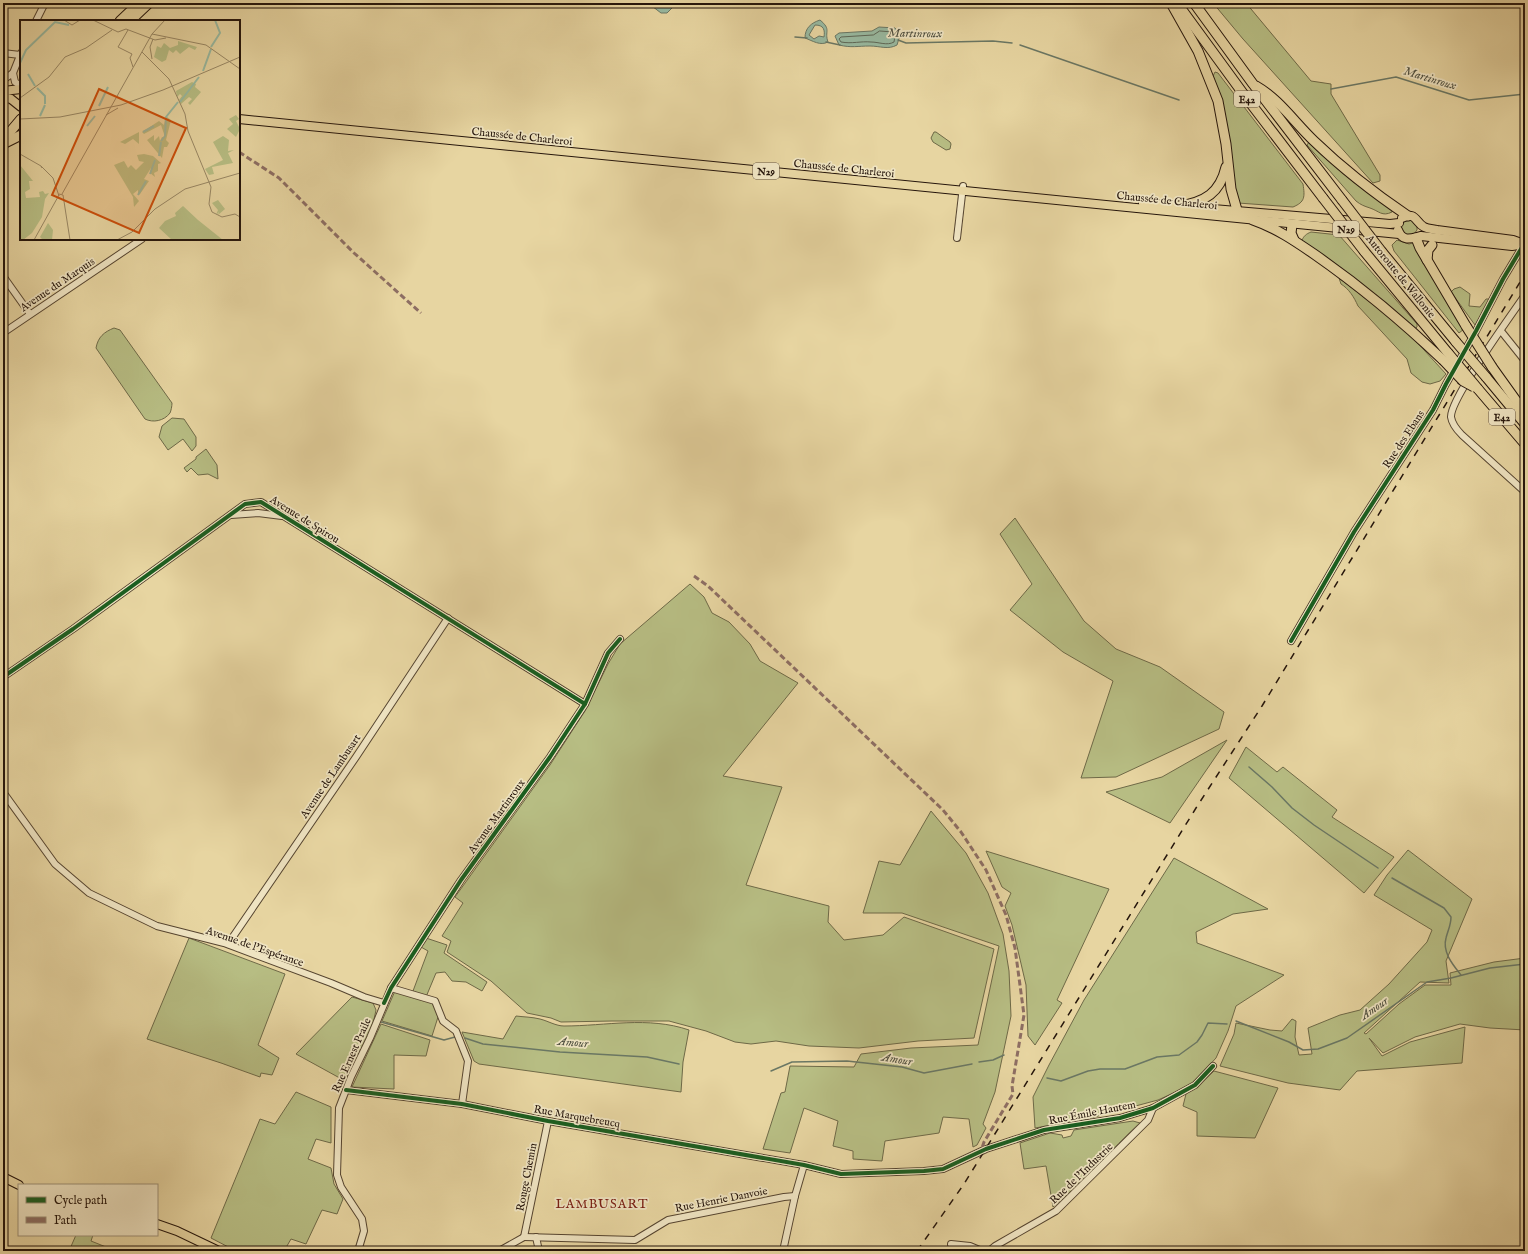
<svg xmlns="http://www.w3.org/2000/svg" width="1528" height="1254" viewBox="0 0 1528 1254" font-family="'IM FELL English',serif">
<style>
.green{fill:#b7bd83;stroke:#6e6947}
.water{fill:#98b9a0;stroke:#6a7764;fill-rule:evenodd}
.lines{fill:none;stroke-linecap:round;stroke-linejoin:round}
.shore{stroke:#5e6756;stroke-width:1}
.stream{stroke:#6a7764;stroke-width:1.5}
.minor-casing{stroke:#564530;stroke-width:8}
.major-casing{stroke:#25150b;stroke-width:10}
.highway-casing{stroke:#25150b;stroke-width:11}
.minor{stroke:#efe4c2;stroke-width:6}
.major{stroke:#e7d5a1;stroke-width:8}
.highway{stroke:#e7d5a1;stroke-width:9}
.rail{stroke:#25150b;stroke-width:1.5;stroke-dasharray:7 7;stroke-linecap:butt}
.highway-bridge-casing{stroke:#25150b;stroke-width:11;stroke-linecap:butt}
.highway-bridge{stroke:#e7d5a1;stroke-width:9}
.quiet{stroke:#8d6e63;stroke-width:3;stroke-dasharray:6 3;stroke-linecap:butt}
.cycleway-casing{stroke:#efe4c2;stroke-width:6}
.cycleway{stroke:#1b5e20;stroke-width:4}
.labels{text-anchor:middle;stroke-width:3.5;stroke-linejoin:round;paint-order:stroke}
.shield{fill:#efe4c2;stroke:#625342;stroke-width:1}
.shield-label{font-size:10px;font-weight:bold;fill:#25150b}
.street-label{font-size:11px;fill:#25150b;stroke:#efe4c2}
.water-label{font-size:12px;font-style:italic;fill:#4d4e3f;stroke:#efe4c2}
.quarter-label{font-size:13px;letter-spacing:1px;fill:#7a1f14;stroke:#efe4c2}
.inset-river{fill:none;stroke:#98b9a0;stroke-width:2}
.inset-road{fill:none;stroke:#998865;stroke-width:1}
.view{fill:#cb4f0c;fill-opacity:0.15;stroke:#cb4f0c;stroke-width:2}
.inset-edge{fill:none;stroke:#25150b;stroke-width:2}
</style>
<rect width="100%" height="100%" fill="#e7d5a1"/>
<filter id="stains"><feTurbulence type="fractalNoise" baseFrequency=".005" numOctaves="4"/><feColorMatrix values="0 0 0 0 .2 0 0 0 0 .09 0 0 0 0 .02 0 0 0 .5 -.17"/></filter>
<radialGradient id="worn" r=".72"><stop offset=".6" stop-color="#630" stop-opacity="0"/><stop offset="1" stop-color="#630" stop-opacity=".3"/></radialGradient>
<g class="green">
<polygon points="1213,3 1246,3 1311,81 1331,84 1331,94 1380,175 1380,181 1373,183 1243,39"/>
<path d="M1215 72 1218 73 1303 184C1305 197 1305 202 1293 207L1238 203 1213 76Z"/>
<polygon points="934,132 936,132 950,142 951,144 950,149 946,150 933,142 931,138"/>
<path d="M1309 142 1391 208 1392 212C1382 217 1379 211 1370 208 1364 206 1361 205 1356 201L1307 145Z"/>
<polygon points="1411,219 1417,224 1417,230 1414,234 1406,236 1400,227 1403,221"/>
<path d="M1311 232 1339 235 1417 324V327L1415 329 1304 243 1302 240C1304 236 1306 234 1311 232Z"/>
<polygon points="1397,240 1409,244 1413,243 1464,329 1459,333 1394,251 1392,245"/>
<path d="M1339 278 1382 311 1414 339 1446 374 1440 381 1430 384 1422 382 1411 373 1407 359 1358 306C1354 297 1349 289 1341 284Z"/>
<polygon points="1460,287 1470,294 1469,306 1480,307 1486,299 1491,299 1475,325 1451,292 1454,289"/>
<path d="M114 328 120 330 172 403C172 406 171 411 170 413 164 421 153 423 145 419L96 348C98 337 104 332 114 328Z"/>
<polygon points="172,418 184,419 196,437 196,446 192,451 183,439 168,450 159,437 162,426"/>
<polygon points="206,449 217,465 218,479 208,474 198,475 191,468 187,472 184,468 196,459 196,457"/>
<polygon points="1015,518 1084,621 1116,649 1160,667 1224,712 1219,729 1116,777 1081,778 1113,681 1063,652 1010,610 1032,584 1000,534"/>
<polygon points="690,584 704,597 712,613 729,622 750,644 760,661 798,683 723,776 782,787 746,885 829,906 828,922 844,940 883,935 904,917 994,949 974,1038 918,1041 859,1048 809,1046 776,1041 751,1044 735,1042 706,1031 669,1021 612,1021 561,1022 551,1018 527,1013 491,981 447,952 451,941 442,936 463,903 455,897 550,765 585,711 608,664 620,644"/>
<polygon points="1227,740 1170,823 1106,792 1162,777"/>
<polygon points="1246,747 1277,772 1283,767 1337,810 1332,817 1394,857 1364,893 1229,778"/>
<polygon points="931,811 966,853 988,893 1003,934 1009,971 1011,1016 995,1092 983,1124 986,1128 977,1145 973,1147 969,1119 943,1117 939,1133 885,1141 882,1161 853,1159 853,1151 833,1146 838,1121 804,1108 790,1153 763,1149 781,1093 785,1092 790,1066 854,1067 861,1054 911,1048 978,1045 999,946 902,913 863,913 879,861 900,865"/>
<polygon points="1408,850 1472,899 1446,961 1449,983 1420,982 1364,1033 1366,1034 1399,1004 1425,985 1451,985 1450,973 1494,962 1525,958 1525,1030 1490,1028 1460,1024 1415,1037 1383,1053 1369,1038 1382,1056 1410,1042 1465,1027 1462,1063 1357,1071 1340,1090 1288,1083 1220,1066 1234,1034 1236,1023 1270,1030 1282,1031 1292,1019 1296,1021 1295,1037 1299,1055 1312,1054 1308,1028 1340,1015 1360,1010 1389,984 1427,942 1432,930 1374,895 1387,875"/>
<polygon points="986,851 1109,889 1057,1000 1062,1003 1035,1045 1028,1036 1026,985 1012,925 1005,906 1011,893 1002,887"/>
<polygon points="1174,858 1268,909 1233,914 1196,932 1197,943 1284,975 1236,1006 1228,1031 1216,1058 1191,1085 1158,1100 1087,1119 1035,1128 1033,1097 1049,1065 1084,1000"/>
<polygon points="189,938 285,974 258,1045 279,1058 272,1075 261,1073 260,1077 221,1063 147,1039"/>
<polygon points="426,938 447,945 444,953 487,982 482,991 466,982 452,981 445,972 436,973 426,997 413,991 428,951 421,947"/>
<polygon points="395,991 433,1003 438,1017 432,1036 382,1021"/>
<polygon points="352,997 373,1003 376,1010 373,1024 347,1082 296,1054"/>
<path d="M516 1016C524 1017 532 1017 540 1019 548 1021 556 1026 564 1026 606 1026 648 1016 689 1030L683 1062 681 1092 479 1064 474 1061 462 1032 503 1039Z"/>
<polygon points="381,1024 430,1040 426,1056 394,1055 394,1089 352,1087"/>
<polygon points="1214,1071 1278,1088 1255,1138 1197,1136 1197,1112 1183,1106 1186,1094 1199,1085"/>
<polygon points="296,1092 331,1107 331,1143 316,1139 308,1159 331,1168 334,1184 343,1199 337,1214 322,1210 306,1244 291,1239 284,1251 236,1251 211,1238 260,1119 275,1124"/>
<path d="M1133 1121 1140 1123C1110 1150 1085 1182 1053 1207L1046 1166 1024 1169 1020 1143 1050 1133 1062 1135 1063 1138 1071 1136 1074 1130Z"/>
<polygon points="76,1235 93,1235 91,1241 111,1249 111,1251 69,1251"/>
</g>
<g class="water">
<polygon points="648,3 677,3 667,13 661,13"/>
<path d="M820 20C832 30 824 31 828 42 820 46 813 41 805 38 805 28 811 23 820 20ZM815 25C824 25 825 30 824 37L819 36 814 39 809 35Z"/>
<path d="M879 27 895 28 900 35 897 45C888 50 880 46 870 46 858 46 851 48 839 45L835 36 839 33 872 31Z"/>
</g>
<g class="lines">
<path class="shore" d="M880 31 893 32 895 36 894 42C887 46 879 42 871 42 861 41 852 44 841 42L839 39 841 37 873 35Z"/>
<g class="stream">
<polyline points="795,37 807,38"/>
<polyline points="898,40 906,43 993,41 1012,43"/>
<polyline points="826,42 840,45"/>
<polyline points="1020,45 1179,100"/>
<polyline points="1331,89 1396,77 1469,100 1525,94"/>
<polyline points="1249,767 1272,787 1292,808 1314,825 1378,868"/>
<path d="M1392 878 1444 908 1451 917C1451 925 1448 930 1446 938 1442 952 1453 965 1461 975"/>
<polyline points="1236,1021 1289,1042 1303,1050 1318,1049 1347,1038 1427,982 1451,978 1490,968 1525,964"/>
<polyline points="381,1022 444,1040 455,1037"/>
<polyline points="465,1038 483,1044 560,1052 647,1057 679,1064"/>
<polyline points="979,1062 993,1060 1004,1055"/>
<polyline points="771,1071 792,1062 847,1061 902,1067 924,1073 972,1064"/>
<polyline points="1047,1078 1061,1081 1088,1071 1100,1069 1125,1069 1157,1057 1179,1055 1197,1042 1202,1035 1208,1023 1227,1024"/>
</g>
<defs>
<g id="minor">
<polyline points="36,21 45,3"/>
<polyline points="3,53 20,55"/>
<polyline points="13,73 15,82 21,86"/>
<polyline points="3,80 13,73 21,53"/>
<polyline points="957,238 963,186"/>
<polyline points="3,276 30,314"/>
<path d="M1525 295C1512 314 1450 399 1451 417 1452 424 1457 430 1462 435L1525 492"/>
<polyline points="1501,331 1525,361"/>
<polyline points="3,333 142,239"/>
<polyline points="231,515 258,513 282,516"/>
<polyline points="1291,641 1354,532 1433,410 1446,384 1476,331 1503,279 1524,244"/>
<polyline points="3,677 73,629 245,504 261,502 585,704"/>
<polyline points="3,792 55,864 89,893 157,926 224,943 331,983 364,997 384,1003"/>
<polyline points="228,944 356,757 448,618"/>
<polyline points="391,988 435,1001 443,1021 456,1031 468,1061 462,1104"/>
<polyline points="346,1090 462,1104 548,1121 804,1165 841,1174 924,1171 943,1169 986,1149 1044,1130 1120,1118 1153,1108 1195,1085 1213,1066"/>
<polyline points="524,1237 635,1240 668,1220 784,1197 795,1196"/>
<polyline points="524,1237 548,1121"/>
<polyline points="536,1237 539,1251"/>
<polyline points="951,1244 970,1246 982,1251"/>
<polyline points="358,1251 364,1231 362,1219 341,1187 337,1175 339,1108 351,1077 370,1038 391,988 461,880 550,757 585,704 608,653 620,639"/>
<polyline points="499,1251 524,1237"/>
<polyline points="783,1251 795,1196 804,1165"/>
<polyline points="989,1251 995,1246 1056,1211 1148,1120 1153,1108"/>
</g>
<g id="major">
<polyline points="3,91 21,89"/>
<polyline points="3,97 11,99 21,107"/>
<polyline points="239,119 1399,234"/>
<polyline points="1143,203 1390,224 1399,223"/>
<path d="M1402 218C1416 211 1415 222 1424 227 1428 229 1433 229 1437 230L1513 240 1524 244"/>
<path d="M1398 230C1403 243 1412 238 1421 236L1512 246 1525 244"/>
<polyline points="3,1177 19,1185"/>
<polyline points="157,1224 177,1231 219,1251"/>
</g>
<g id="highway">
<polyline points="1171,3 1198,51 1218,101 1226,144 1231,189 1237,210"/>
<polyline points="1177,3 1242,92 1323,198"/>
<polyline points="1194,3 1253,84 1342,200"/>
<polyline points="120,21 139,3"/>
<polyline points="130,21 149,3"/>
<path d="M1256 86C1279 99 1295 123 1314 141 1343 169 1374 193 1408 216"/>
<polyline points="3,135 10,132 21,119"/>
<polyline points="3,144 21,135"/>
<path d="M1179 206C1205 202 1220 193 1226 167"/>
<path d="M1253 220C1276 228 1295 241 1314 254 1360 286 1403 322 1443 360"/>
<polyline points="1292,225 1291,233 1294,240"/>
<polyline points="1416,238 1420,248 1466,326"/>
<polyline points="1364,251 1448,353"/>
<polyline points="1382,252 1456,342"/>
<polyline points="1427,260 1428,250 1432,245"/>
<polyline points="1492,367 1525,413"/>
<polyline points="1486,377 1525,424"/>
<polyline points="1478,389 1525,444"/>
</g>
</defs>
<use href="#minor" class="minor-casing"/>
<use href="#major" class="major-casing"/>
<use href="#highway" class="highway-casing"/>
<use href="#minor" class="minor"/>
<use href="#major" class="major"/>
<use href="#highway" class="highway"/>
<polyline class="rail" points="917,1251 964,1184 1196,808 1262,706 1525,274"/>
<defs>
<g id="highway-bridge">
<polyline points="1323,198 1364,251"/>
<polyline points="1342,200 1382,252"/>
<polyline points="1466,326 1492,367"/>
<polyline points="1456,342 1486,377"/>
<polyline points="1448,353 1478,389"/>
<polyline points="1443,360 1463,381 1474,387"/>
</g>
</defs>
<use href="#highway-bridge" class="highway-bridge-casing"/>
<use href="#highway-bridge" class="highway-bridge"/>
<g class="quiet">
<polyline points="239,152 279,178 354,253 421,313"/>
<polyline points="694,576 708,586 943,810 961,832 986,870 1006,915 1015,948 1024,1015 1012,1086 1013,1094 984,1142 981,1151"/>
</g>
<defs>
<g id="cycleway">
<polyline points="1291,641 1354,532 1433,410 1446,384 1476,331 1503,279 1524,244"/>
<polyline points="3,677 73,629 245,504 261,502 585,704"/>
<polyline points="384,1003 391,988 461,880 550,757 585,704 608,653 620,639"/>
<polyline points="346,1090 462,1104 548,1121 804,1165 841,1174 924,1171 943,1169 986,1149 1044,1130 1120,1118 1153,1108 1195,1085 1213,1066"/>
</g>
</defs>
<use href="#cycleway" class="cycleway-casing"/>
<use href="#cycleway" class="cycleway"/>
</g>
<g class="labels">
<g class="shield">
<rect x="1234" y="91" width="26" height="16" rx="3"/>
<rect x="753" y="163" width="26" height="16" rx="3"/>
<rect x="1333" y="221" width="26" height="16" rx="3"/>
<rect x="1489" y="409" width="26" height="16" rx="3"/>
</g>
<g class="shield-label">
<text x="1247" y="103">E42</text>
<text x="766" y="175">N29</text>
<text x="1346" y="233">N29</text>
<text x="1502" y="421">E42</text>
</g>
<g class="street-label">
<text transform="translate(522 136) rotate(6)" y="4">Chaussée de Charleroi</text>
<text transform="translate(844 168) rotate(6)" y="4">Chaussée de Charleroi</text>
<text transform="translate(1167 200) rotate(6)" y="4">Chaussée de Charleroi</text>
<text transform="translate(1401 276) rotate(51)" y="4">Autoroute de Wallonie</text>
<text transform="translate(57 284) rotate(-34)" y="4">Avenue du Marquis</text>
<text transform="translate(1403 439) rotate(-57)" y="4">Rue des Ebans</text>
<text transform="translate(305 519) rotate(32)" y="4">Avenue de Spirou</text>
<text transform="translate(330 776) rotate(-56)" y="4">Avenue de Lambusart</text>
<text transform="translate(496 816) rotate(-54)" y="4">Avenue Martinroux</text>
<text transform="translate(255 946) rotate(19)" y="4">Avenue de l'Espérance</text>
<text transform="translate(351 1055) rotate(-66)" y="4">Rue Ernest Praile</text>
<text transform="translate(1092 1112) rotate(-11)" y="4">Rue Émile Hautem</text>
<text transform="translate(577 1116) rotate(10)" y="4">Rue Marquebreucq</text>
<text transform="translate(1081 1173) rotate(-44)" y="4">Rue de l'Industrie</text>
<text transform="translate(526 1177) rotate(-79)" y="4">Rouge Chemin</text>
<text transform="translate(721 1199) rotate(-11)" y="4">Rue Henrie Danvoie</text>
</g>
<g class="water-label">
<text transform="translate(915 33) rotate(1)" y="4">Martinroux</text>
<text transform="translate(1430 78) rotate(17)" y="4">Martinroux</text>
<text transform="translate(1374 1008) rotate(-35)" y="4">Amour</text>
<text transform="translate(573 1042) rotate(5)" y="4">Amour</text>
<text transform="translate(897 1059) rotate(9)" y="4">Amour</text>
</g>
<g class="quarter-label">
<text x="602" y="1208">LAMBUSART</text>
</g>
</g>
<g transform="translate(20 20)">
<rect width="220" height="220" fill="#e7d5a1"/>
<path d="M158 21 177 27 175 30 169 27 160 34 156 30 153 33 149 30 146 40 142 42 134 37 137 26 141 28 144 23 150 28 158 25ZM172 62 176 64 175 67 181 72 170 85 168 83 172 79 169 77 161 84 159 80 162 76 160 74 157 77 156 71ZM216 95 219 99 216 101 220 109 216 117 207 109 213 104 209 99ZM146 96 151 100 146 120 149 123 147 127H144L142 138 127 120 134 115V121L139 116 140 121 142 117H145L141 105 124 114 122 112 139 101 144 105ZM119 112V124L113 119 105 124 100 122ZM203 116 209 120 208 131 214 130 208 133 213 143 192 147 194 154 189 155 185 149 203 140 193 122ZM124 134 133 136 141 143 138 144V151L134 153 135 157 130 153 131 148 124 159 129 161 120 174 118 175V170L113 174 119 181 114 187 113 177 94 145 104 141 108 148 111 145 116 150 124 142 119 141 117 135ZM0 145 13 161H9L10 169 5 172 6 178 20 177 19 172 23 171 25 174 29 173 25 179 22 197 12 213 3 220H0ZM198 180 205 189 198 195 199 192 196 195 198 190 192 183ZM163 186 178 200 203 220H152L139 208 145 201 156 196 155 193ZM28 203 33 210 32 220H23L20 217Z" fill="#b7bd83"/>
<path class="inset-river" d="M191 27 200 13 195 0M0 43 6 30 35 2 49 5M183 51 191 29M8 54 15 66M17 68 25 76V84M160 82 179 57M79 86 88 67M20 96 25 85M67 106 75 96M123 112 134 106M141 121 145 116 146 97 158 82M139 136 141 122M130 154 135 140M118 175 126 161"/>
<path class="inset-road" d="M44 0 52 5 60 0M73 0 98 12 106 9 135 20 146 18M108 10 98 27 112 34 110 38 113 47M132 14 186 25 220 49M122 32 149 59 165 94 168 111 191 167 189 184 192 192 202 197 215 194 220 197M132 39 130 27 133 19M0 78 29 57 45 37 66 28 92 10M86 95 98 88M0 99 40 97 101 85 143 70 220 37M0 134 21 146M22 148 21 146 33 158 39 176M39 174 43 175 50 220M42 174 132 14 145 0M14 220 39 175M97 220 112 212 135 189 165 169 220 153"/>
<path class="view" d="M79 69 166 108 119 213 32 175Z"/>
<rect width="220" height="220" class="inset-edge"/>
</g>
<rect width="1528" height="1254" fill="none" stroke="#e7d5a1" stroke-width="16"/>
<rect x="4" y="4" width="1520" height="1246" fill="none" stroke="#25150b" stroke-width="2"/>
<rect x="8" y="8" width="1512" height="1238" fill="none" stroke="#25150b"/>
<rect x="18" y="1184" width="140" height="52" fill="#efe4c2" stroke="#9e9179"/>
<rect x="26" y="1197" width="20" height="6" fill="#1b5e20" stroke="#9e9179"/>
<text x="54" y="1204" font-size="12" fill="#25150b">Cycle path</text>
<rect x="26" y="1217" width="20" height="6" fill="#8d6e63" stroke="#9e9179"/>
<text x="54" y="1224" font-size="12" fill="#25150b">Path</text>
<rect width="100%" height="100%" filter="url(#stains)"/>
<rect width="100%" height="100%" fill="url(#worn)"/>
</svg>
